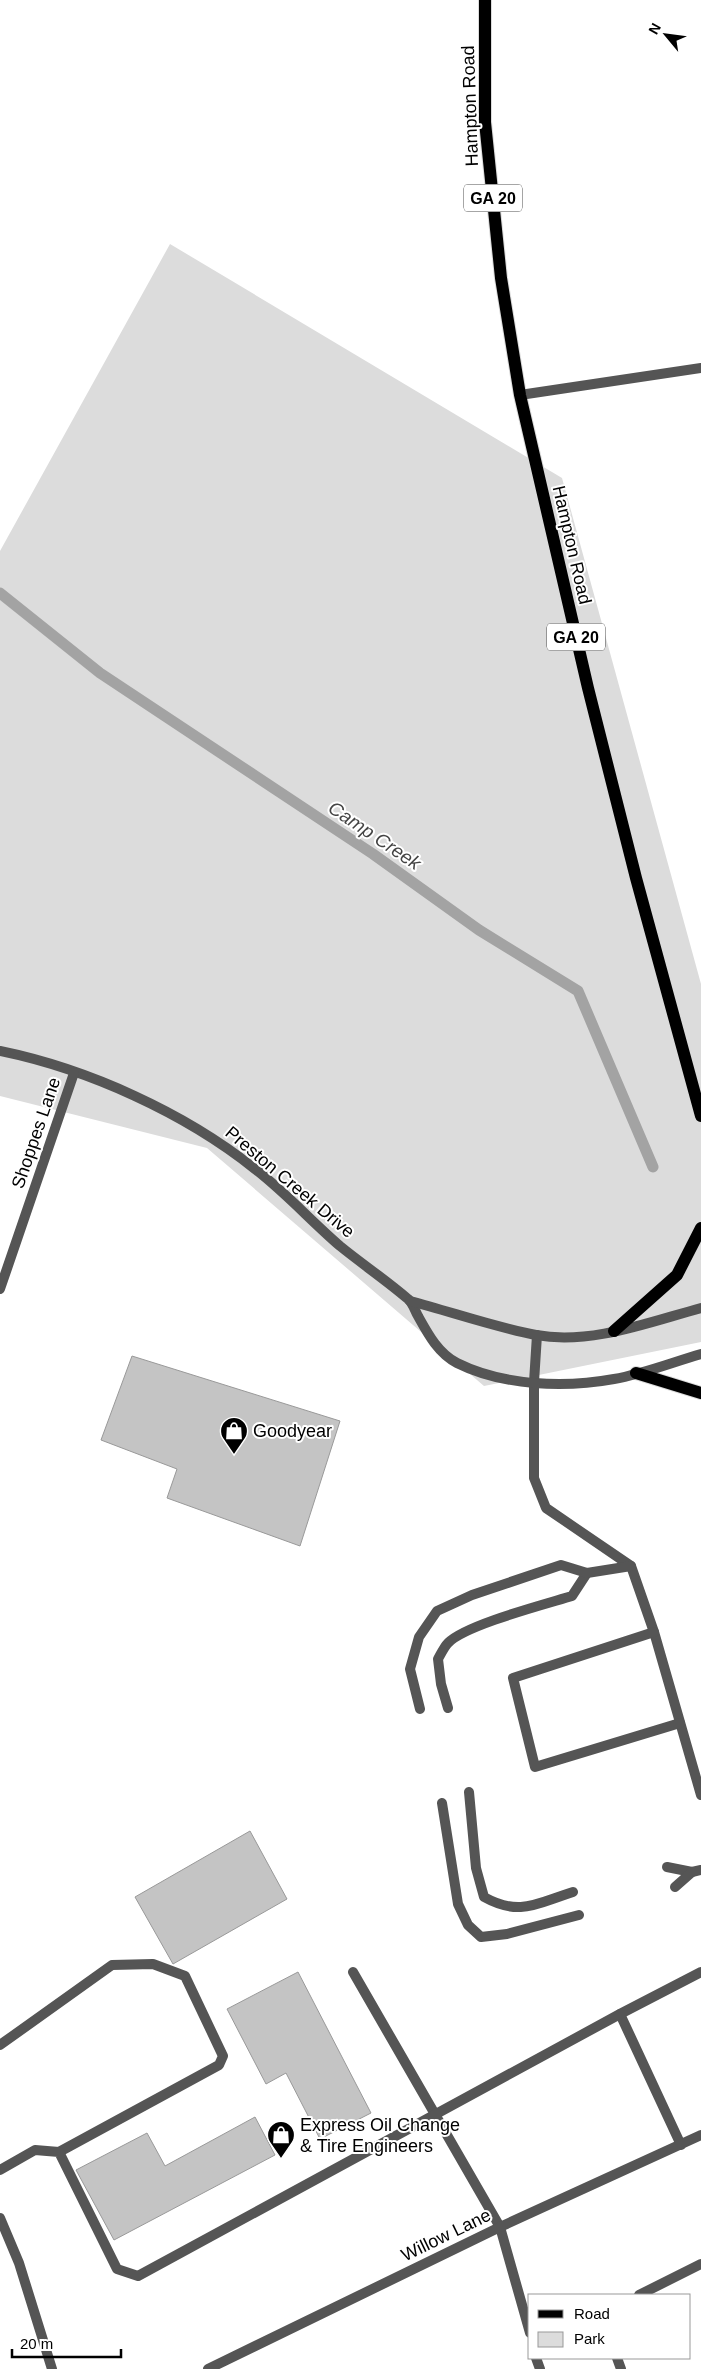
<svg xmlns="http://www.w3.org/2000/svg" width="701" height="2369" viewBox="0 0 701 2369" font-family="Helvetica,sans-serif">
<style>
.green{fill:#dcdcdc}
.lines{fill:none;stroke-linecap:round;stroke-linejoin:round}
.stream{stroke:#a3a3a3;stroke-width:11}
.building{fill:#c4c4c4;stroke:#999}
.primary-casing{stroke:#dbdbdb;stroke-width:14}
.service{stroke:#555;stroke-width:10}
.minor{stroke:#555;stroke-width:10}
.tertiary{stroke:#555;stroke-width:10}
.primary{stroke:#000;stroke-width:12}
.labels{text-anchor:middle;stroke-width:4;stroke-linejoin:round;paint-order:stroke}
.shield{fill:#fff;stroke:#4c4c4c;stroke-width:1}
.shield-label{font-size:16px;font-weight:bold;fill:#000}
.street-label{font-size:18px;fill:#000;stroke:#fff}
.poi-label{font-size:18px;fill:#000;stroke:#fff;text-anchor:start}
.water-label{font-size:19px;font-style:italic;fill:#444;stroke:#fff}
</style>
<rect width="100%" height="100%" fill="#fff"/>
<polygon class="green" points="170,244 562,478 701,984 701,1342 484,1386 207,1148 0,1096 0,551"/>
<g class="lines">
<polyline class="stream" points="0,593 100,673 373,854 479,930 578,991 653,1167"/>
</g>
<g class="building">
<polygon points="132,1356 340,1421 300,1546 167,1498 177,1469 101,1440"/>
<polygon points="250,1831 287,1899 173,1964 135,1897"/>
<polygon points="298,1972 371,2113 320,2139 286,2073 266,2084 227,2009"/>
<polygon points="255,2117 275,2155 114,2240 76,2170 147,2133 165,2166"/>
</g>
<g class="lines">
<defs>
<g id="primary">
<polyline points="485,0 485,122 501,278 520,395 588,688 636,878 701,1116"/>
<polyline points="614,1331 677,1275 701,1228"/>
<polyline points="636,1373 701,1393"/>
</g>
</defs>
<use href="#primary" class="primary-casing"/>
<g class="service">
<polyline points="537,1335 534,1382 534,1478 546,1508 631,1566 654,1632 701,1795"/>
<polyline points="654,1632 513,1678 535,1767 680,1723"/>
<path d="M448 1708 441 1684 438 1659C441 1654 444 1647 448 1643 465 1625 546 1604 572 1596L587 1573"/>
<polyline points="420,1709 410,1669 419,1637 437,1611 472,1595 561,1565 587,1573 631,1566"/>
<path d="M469 1792 476 1868 484 1897C520 1917 537 1903 573 1892"/>
<polyline points="442,1803 458,1904 468,1925 481,1937 507,1934 579,1915"/>
<polyline points="667,1867 692,1872"/>
<polyline points="675,1887 692,1872 701,1870"/>
<polyline points="353,1972 500,2227"/>
<polyline points="620,2014 681,2145"/>
<polyline points="0,2045 112,1965 153,1964 185,1976 223,2056 219,2065 59,2152"/>
<polyline points="0,2170 35,2150 59,2152 117,2269 138,2276 620,2014 701,1972"/>
<polyline points="639,2295 701,2264"/>
<polyline points="617,2358 621,2369"/>
</g>
<g class="minor">
<polyline points="520,395 701,368"/>
<path d="M0 1051C88 1069 185 1113 255 1169 285 1192 311 1221 340 1246 362 1264 386 1280 408 1299 413 1303 415 1311 418 1316 428 1334 438 1353 457 1363 503 1386 565 1388 614 1379 643 1374 673 1362 701 1354"/>
<polyline points="0,1289 74,1073"/>
<path d="M410 1301C452 1312 494 1327 536 1335 591 1345 649 1322 701 1308"/>
<polyline points="0,2218 19,2263 52,2369"/>
<polyline points="500,2227 530,2333"/>
<polyline points="536,2358 540,2369"/>
</g>
<polyline class="tertiary" points="208,2369 500,2227 701,2135"/>
<use href="#primary" class="primary"/>
</g>
<defs>
<symbol id="shop-pin" viewBox="-11 -11 22 30"><path d="M0 17L-7.5 6A9.5 9.5 0 1 1 7.5 6Z" fill="#000" stroke="#fff"/><path d="M-5-2.5h2.3a2.7 3.5 0 0 1 5.4 0H5L5.5 6h-11ZM-1.5-2.5h3a1.5 2.3 0 0 0-3 0Z" fill="#fff"/></symbol>
</defs>
<g fill-rule="evenodd">
<use href="#shop-pin" x="218" y="1415" width="32" height="43"/>
<use href="#shop-pin" x="265" y="2119" width="32" height="43"/>
</g>
<g class="labels">
<g class="shield">
<rect x="464" y="184.5" width="58" height="27" rx="4"/>
<rect x="547" y="623.5" width="58" height="27" rx="4"/>
</g>
<g class="shield-label">
<text x="493" y="204">GA 20</text>
<text x="576" y="643">GA 20</text>
</g>
<g class="street-label">
<text transform="translate(470 106) rotate(-92)" y="6">Hampton Road</text>
<text transform="translate(572 545) rotate(77)" y="6">Hampton Road</text>
<text transform="translate(36 1133) rotate(-71)" y="6">Shoppes Lane</text>
<text transform="translate(290 1182) rotate(40)" y="6">Preston Creek Drive</text>
<text transform="translate(446 2235) rotate(-26)" y="6">Willow Lane</text>
</g>
<g class="poi-label">
<text x="253" y="1437">Goodyear</text>
<text x="300" y="2131">Express Oil Change<tspan x="300" dy="21">&amp; Tire Engineers</tspan></text>
</g>
<g class="water-label">
<text transform="translate(375 835) rotate(34)" y="7">Camp Creek</text>
</g>
</g>
<rect x="528" y="2294" width="162" height="65" fill="#ffffff" stroke="#999999"/>
<rect x="538" y="2310" width="25" height="8" fill="#000000" stroke="#999999"/>
<text x="574" y="2319" font-size="15" fill="#000000">Road</text>
<rect x="538" y="2332" width="25" height="15" fill="#dcdcdc" stroke="#999999"/>
<text x="574" y="2344" font-size="15" fill="#000000">Park</text>
<g transform="translate(666 35) rotate(299)" stroke="#ffffff" stroke-width="4" paint-order="stroke">
<path d="M0-4L9 19L0 12L-9 19Z" fill="#000000"/>
<text y="-8" font-size="14" font-weight="bold" text-anchor="middle" fill="#000000">N</text>
</g>
<path d="M12 2349v8h109v-8" fill="none" stroke="#000000" stroke-width="2.5"/>
<text x="20" y="2349" font-size="15" fill="#000000" stroke="#ffffff" stroke-width="4" paint-order="stroke">20 m</text>
</svg>
